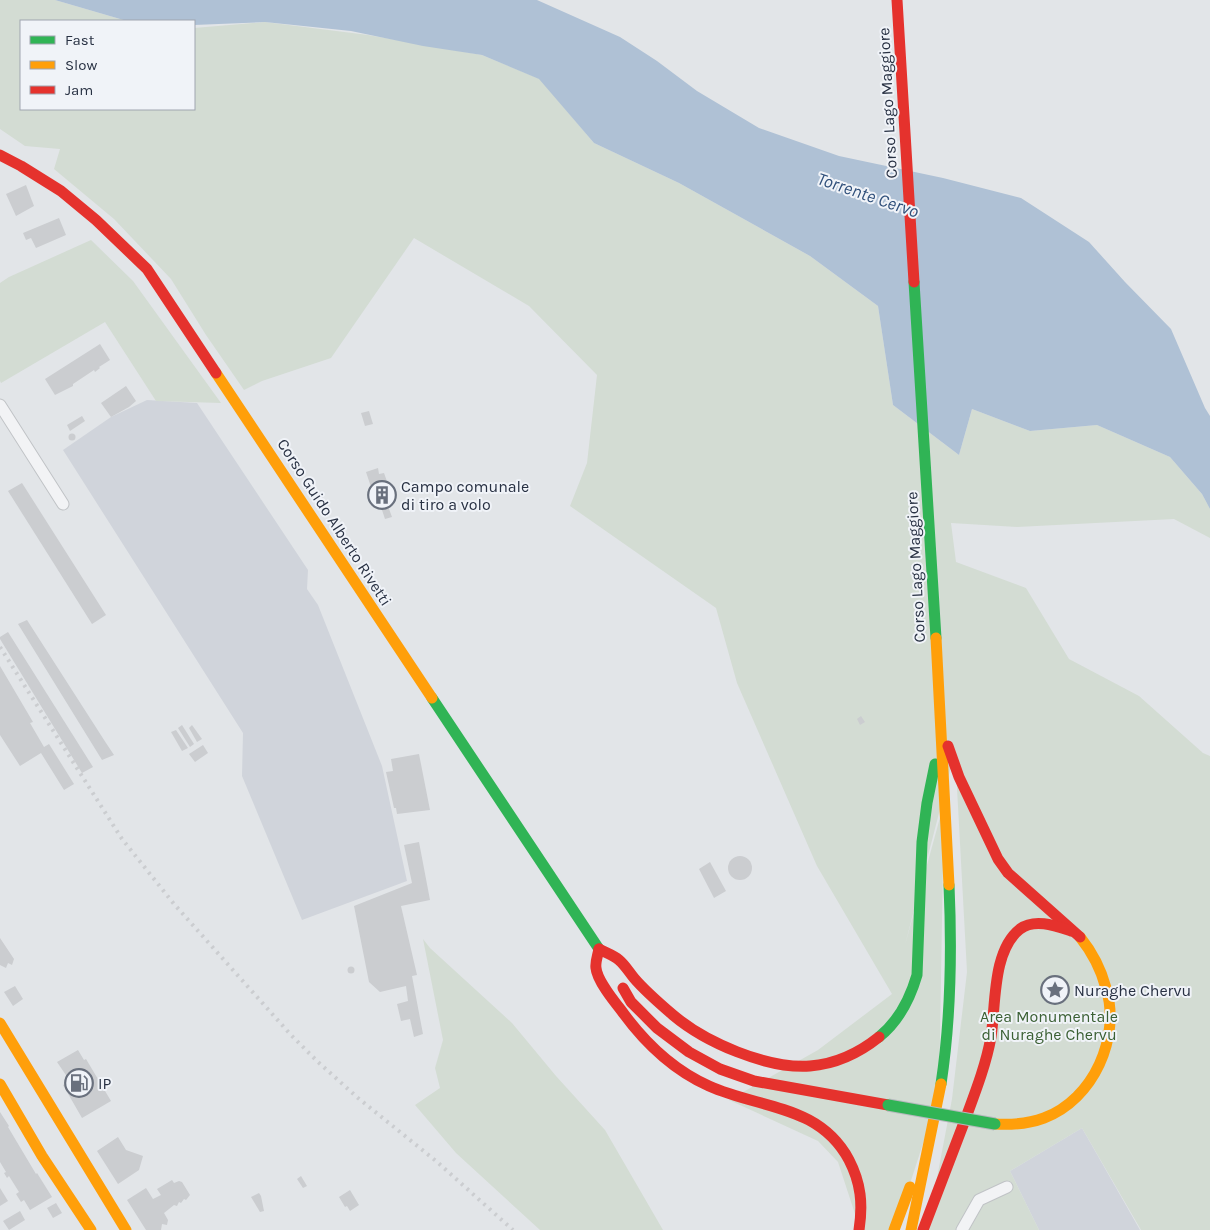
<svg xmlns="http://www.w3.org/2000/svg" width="1210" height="1230" viewBox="0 0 1210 1230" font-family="Karla,sans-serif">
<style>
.built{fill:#d0d4db}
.green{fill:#d3dcd3}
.water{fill:#afc1d5}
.building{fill:#cbcdd0}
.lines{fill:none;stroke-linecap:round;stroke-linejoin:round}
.street-casing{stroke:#c0c3c6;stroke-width:13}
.street{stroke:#f2f3f5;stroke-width:11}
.fast{stroke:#30b455;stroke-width:11}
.slow{stroke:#ff9f0a;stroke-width:11}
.jam{stroke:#e5322d;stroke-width:11}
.rail{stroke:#cbcdd0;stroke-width:4;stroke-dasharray:2.5 5;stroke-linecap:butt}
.fast-bridge-casing{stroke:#b5b8bd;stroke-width:13;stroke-linecap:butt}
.fast-bridge{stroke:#30b455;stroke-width:11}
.labels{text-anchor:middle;stroke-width:4;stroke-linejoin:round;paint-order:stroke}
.street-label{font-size:16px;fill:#283143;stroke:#f0f3f8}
.poi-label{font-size:16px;fill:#283143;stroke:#f0f3f8;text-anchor:start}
.park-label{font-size:16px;fill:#3b6034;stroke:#f0f3f8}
.water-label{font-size:18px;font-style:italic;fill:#2f4f7a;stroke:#f0f3f8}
</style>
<rect width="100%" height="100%" fill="#e2e5e8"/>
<g class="built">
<polygon points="147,400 197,403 308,570 307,589 318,605 382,766 407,881 302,920 242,776 243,733 63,450 111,417"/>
<polygon points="1082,1128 1140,1230 1039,1230 1010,1171"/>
</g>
<g class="green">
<polygon points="0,0 55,0 127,21 21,21 21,109 194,109 194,28 265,22 368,35 482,55 540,79 594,143 679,183 810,256 878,306 893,405 959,455 972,409 1030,431 1097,425 1170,457 1202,494 1210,509 1210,538 1174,519 1017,527 951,523 956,562 1026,588 1069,659 1139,696 1203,753 1210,756 1210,1230 1141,1230 1082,1128 1010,1171 1039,1230 927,1230 952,1099 967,972 955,751 905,945 944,803 939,1094 895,1230 854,1230 857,1220 838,1162 818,1141 729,1100 818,1050 892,994 817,866 737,683 716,608 570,506 587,463 597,375 529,306 414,238 331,358 262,381 244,390 206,335 171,279 114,219 54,169 60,149 25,146 0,129"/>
<polygon points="91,240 133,281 221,403 156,401 105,322 1,383 0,381 0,283 9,277"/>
<polygon points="423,939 430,948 512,1023 556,1076 605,1130 663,1230 540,1230 456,1153 415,1105 440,1088 435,1068 443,1040"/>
</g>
<polygon class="water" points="55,0 537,0 620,37 657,61 697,91 759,128 839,156 943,178 1021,198 1089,242 1125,282 1171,329 1205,408 1210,416 1210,509 1202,494 1170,457 1097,425 1030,431 972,409 959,455 893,405 878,306 810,256 679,183 594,143 539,79 482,55 423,46 351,31 265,22 194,25 194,21 127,21"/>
<g class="building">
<polygon points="26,185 34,206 16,216 6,194"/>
<polygon points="59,218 66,235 36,248 31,238 26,240 23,233"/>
<polygon points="100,344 110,360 99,367 100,368 95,372 94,370 73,384 73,386 55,395 45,379"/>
<polygon points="126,386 136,401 129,407 111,417 101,403"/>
<polygon points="369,411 373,424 365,426 361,413"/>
<polygon points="82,416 85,421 70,431 67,425"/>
<circle cx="72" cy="437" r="3.5"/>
<polygon points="378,468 379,474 384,473 390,490 387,491 388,497 385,498 392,517 385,519 376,492 373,493 366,472"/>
<polygon points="22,483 106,615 92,624 8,491"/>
<polygon points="27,620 106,743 114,755 102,760 18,624"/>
<polygon points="8,632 93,767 82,773 0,639 0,637"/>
<polygon points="0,666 33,722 30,723 44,747 49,744 74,784 64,790 41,753 20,766 0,735"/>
<polygon points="861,716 865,722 860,725 857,719"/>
<polygon points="182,725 194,744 190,747 178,728"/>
<polygon points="192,725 202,739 197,742 189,728"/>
<polygon points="176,730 188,748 182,751 171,732"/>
<polygon points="203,745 208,753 195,762 189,754"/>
<polygon points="419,754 430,810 397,814 396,808 394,808 386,772 393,771 391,759"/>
<polygon points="419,842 430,900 401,906 417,975 412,976 423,1034 414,1037 410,1019 401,1021 397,1004 408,1001 406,986 380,992 369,982 354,906 412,883 404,845"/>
<circle cx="740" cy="868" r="12"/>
<polygon points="710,862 726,891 714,898 699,869"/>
<polygon points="0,938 14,959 12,965 8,963 6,968 0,965"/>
<circle cx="351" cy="970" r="3.5"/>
<polygon points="15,986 23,999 13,1006 4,992"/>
<polygon points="78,1050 84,1060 86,1059 111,1101 82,1118 63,1085 70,1081 57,1062"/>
<polygon points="0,1112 9,1126 8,1127 36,1174 37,1173 52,1197 30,1210 24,1200 21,1202 16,1194 19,1192 9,1176 7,1178 4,1173 6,1172 0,1162"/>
<polygon points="118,1137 126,1150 143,1156 139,1170 118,1184 97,1151"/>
<polygon points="301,1176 307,1186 303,1188 297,1179"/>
<polygon points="172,1180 174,1183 179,1181 182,1182 190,1195 186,1200 184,1199 181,1203 179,1202 177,1206 174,1205 164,1213 168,1220 167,1225 162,1224 161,1230 146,1230 127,1200 146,1188 153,1199 161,1195 157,1189"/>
<polygon points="0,1188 8,1201 0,1206"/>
<polygon points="350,1190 359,1205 350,1211 347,1206 345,1207 339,1197"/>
<polygon points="259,1193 261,1196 264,1211 260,1212 251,1197"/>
<polygon points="56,1203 62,1213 53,1218 47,1208"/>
<polygon points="20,1211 25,1220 9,1230 3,1221"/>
</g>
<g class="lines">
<defs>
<g id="street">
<polyline points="0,405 63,504"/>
<polyline points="962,1230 979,1200 1007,1187"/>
</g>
</defs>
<use href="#street" class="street-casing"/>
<use href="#street" class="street"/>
<g class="fast">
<polyline points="914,282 936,638"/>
<polyline points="432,698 599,949"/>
<path d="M879 1037C899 1021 910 999 917 975L922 842 927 803 935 764"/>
<path d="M941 1084C951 1018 952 952 949 885"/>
</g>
<g class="slow">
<polyline points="216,373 432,698"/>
<polyline points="936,638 949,885"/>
<polyline points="0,1023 126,1230"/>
<polyline points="0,1084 42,1156 91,1230"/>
<path d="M995 1124C1012 1125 1028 1124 1044 1118 1094 1099 1121 1037 1106 988 1101 969 1092 952 1080 937"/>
<polyline points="894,1230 910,1187"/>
<polyline points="911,1230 941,1084"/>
</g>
<g class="jam">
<polyline points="897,0 914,282"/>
<polyline points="0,155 21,166 61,191 96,220 147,269 216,373"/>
<polyline points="948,746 959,777 998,859 1008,873 1080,937"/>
<path d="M599 949C606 953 613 955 619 960 625 965 629 972 634 978 645 991 659 1003 673 1015 705 1042 766 1069 810 1066 836 1064 859 1053 879 1037"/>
<path d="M599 949C598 955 595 962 596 968 597 980 613 1000 621 1010 644 1042 673 1070 709 1086 760 1109 819 1104 849 1160 861 1183 863 1204 859 1230"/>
<polyline points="623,988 631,1002 657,1028 689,1052 720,1069 754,1081 888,1105"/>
<path d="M923 1230C937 1193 951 1157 965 1120 975 1093 986 1065 991 1037 996 1005 992 951 1020 929 1035 918 1056 926 1071 931"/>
</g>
<polyline class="rail" points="0,647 122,839 174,904 291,1035 318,1062 358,1098 436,1161 513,1230"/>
<defs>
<polyline id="fast-bridge" points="888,1105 995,1124"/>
</defs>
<use href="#fast-bridge" class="fast-bridge-casing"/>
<use href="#fast-bridge" class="fast-bridge"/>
</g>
<defs>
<symbol id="building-ring" viewBox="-11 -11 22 22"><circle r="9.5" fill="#f0f3f8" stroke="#69707d" stroke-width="1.5"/><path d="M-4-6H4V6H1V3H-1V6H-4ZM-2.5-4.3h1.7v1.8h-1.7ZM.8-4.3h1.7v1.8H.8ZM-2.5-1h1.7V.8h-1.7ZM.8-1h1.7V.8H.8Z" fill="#69707d"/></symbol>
<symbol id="sight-ring" viewBox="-11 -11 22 22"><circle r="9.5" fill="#f0f3f8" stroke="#69707d" stroke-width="1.5"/><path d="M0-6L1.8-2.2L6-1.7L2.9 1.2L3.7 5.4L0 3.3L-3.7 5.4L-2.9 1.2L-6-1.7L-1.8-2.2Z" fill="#69707d"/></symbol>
<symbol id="fuel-ring" viewBox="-11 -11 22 22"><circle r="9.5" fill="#f0f3f8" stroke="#69707d" stroke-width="1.5"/><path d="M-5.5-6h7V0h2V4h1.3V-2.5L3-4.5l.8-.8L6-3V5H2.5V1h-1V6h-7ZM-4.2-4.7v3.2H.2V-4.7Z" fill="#69707d"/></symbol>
</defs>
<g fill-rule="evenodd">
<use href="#building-ring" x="366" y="479" width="32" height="32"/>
<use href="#sight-ring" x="1039" y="974" width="32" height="32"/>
<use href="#fuel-ring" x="63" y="1067" width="32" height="32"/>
</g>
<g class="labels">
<g class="street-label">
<text transform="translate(887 103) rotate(-93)" y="6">Corso Lago Maggiore</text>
<text transform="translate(335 522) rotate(57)" y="6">Corso Guido Alberto Rivetti</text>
<text transform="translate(915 567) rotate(-93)" y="6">Corso Lago Maggiore</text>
</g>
<g class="poi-label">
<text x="401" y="492">Campo comunale<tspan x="401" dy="18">di tiro a volo</tspan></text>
<text x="1074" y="996">Nuraghe Chervu</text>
<text x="98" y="1089">IP</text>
</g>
<g class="park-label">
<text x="1049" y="1022">Area Monumentale<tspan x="1049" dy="18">di Nuraghe Chervu</tspan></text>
</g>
<g class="water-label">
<text transform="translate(868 195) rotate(19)" y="6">Torrente Cervo</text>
</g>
</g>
<rect x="20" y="20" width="175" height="90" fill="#f0f3f8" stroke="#a0a5b0"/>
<rect x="30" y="36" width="25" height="8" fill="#30b455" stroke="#a0a5b0"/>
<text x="65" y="45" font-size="15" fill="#283143">Fast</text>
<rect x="30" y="61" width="25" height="8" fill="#ff9f0a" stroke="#a0a5b0"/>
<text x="65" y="70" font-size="15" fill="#283143">Slow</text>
<rect x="30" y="86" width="25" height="8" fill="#e5322d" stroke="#a0a5b0"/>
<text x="65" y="95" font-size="15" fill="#283143">Jam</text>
</svg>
